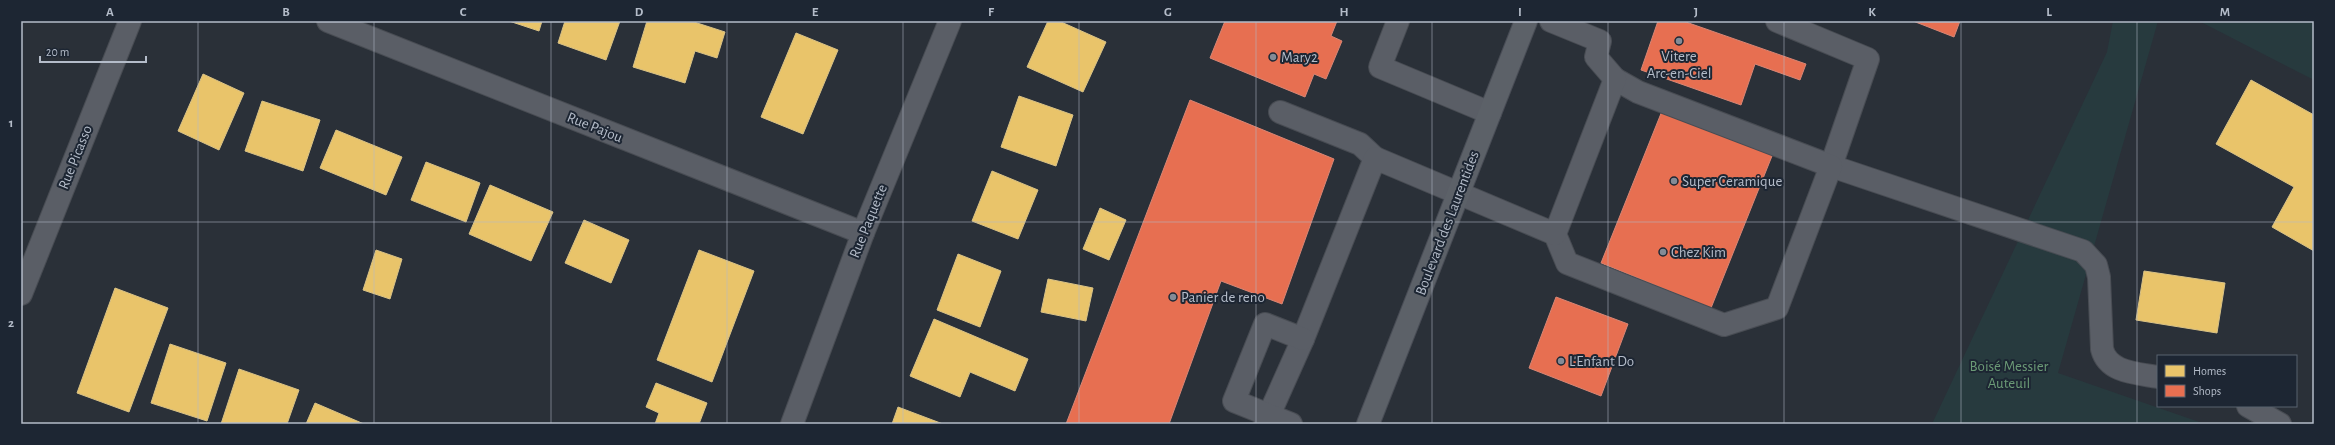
<svg xmlns="http://www.w3.org/2000/svg" width="2335" height="445" viewBox="0 0 2335 445" font-family="'Alegreya Sans',sans-serif">
<style>
.green{fill:#273a3e}
.homes{fill:#e9c46a;stroke:#d9c286}
.shops{fill:#e76f51;stroke:#d88675}
.lines{fill:none;stroke-linecap:round;stroke-linejoin:round}
.minor-casing{stroke:#484c53;stroke-width:24}
.major-casing{stroke:#484c55;stroke-width:24}
.minor{stroke:#5a5e66;stroke-width:22}
.major{stroke:#5c6168;stroke-width:22}
.grid{fill:none;stroke:#b4bcc9;stroke-width:1;stroke-opacity:0.55}
.poi-dot{fill:#848b96;stroke:#1d2633;stroke-width:1.5}
.labels{text-anchor:middle;stroke-width:4;stroke-linejoin:round;paint-order:stroke}
.poi-label{font-size:15px;fill:#b4bcc9;stroke:#1d2633;text-anchor:start}
.street-label{font-size:15px;fill:#b4bcc9;stroke:#1d2633}
.park-label{font-size:15px;fill:#6b9a76;stroke:#1d2633}
.neatline{fill:none;stroke:#b4bcc9;stroke-width:1.5}
.grid-label{font-size:13px;text-anchor:middle;font-weight:bold;fill:#b4bcc9}
</style>
<rect width="100%" height="100%" fill="#2a3038"/>
<g class="green">
<polygon points="2113,21 2158,21 2058,373 2205,424 1932,424 2107,52"/>
<polygon points="2199,21 2314,21 2314,80"/>
</g>
<g class="homes">
<polygon points="509,21 542,21 539,31"/>
<polygon points="565,21 620,21 606,60 558,43"/>
<polygon points="647,21 691,21 725,32 717,58 695,51 685,83 633,67"/>
<polygon points="1048,21 1059,21 1106,42 1083,92 1027,67"/>
<polygon points="796,33 838,50 803,134 761,117"/>
<polygon points="203,74 244,93 219,150 178,131"/>
<polygon points="2251,80 2314,115 2314,251 2272,227 2294,187 2216,144"/>
<polygon points="1019,96 1073,115 1056,166 1001,147"/>
<polygon points="262,101 320,120 303,171 245,151"/>
<polygon points="336,130 402,157 386,195 320,168"/>
<polygon points="426,162 480,183 466,222 411,200"/>
<polygon points="992,171 1038,190 1018,239 972,221"/>
<polygon points="490,185 553,212 531,261 469,234"/>
<polygon points="1100,208 1126,220 1109,260 1083,249"/>
<polygon points="584,220 629,240 611,283 565,263"/>
<polygon points="376,250 402,259 390,299 363,290"/>
<polygon points="699,250 754,271 712,382 657,360"/>
<polygon points="958,254 1001,271 980,327 937,310"/>
<polygon points="2144,271 2225,283 2217,333 2136,320"/>
<polygon points="1048,279 1093,288 1086,321 1041,312"/>
<polygon points="115,288 168,308 129,412 77,393"/>
<polygon points="934,319 1028,359 1015,391 970,372 960,397 910,376"/>
<polygon points="170,344 226,363 207,421 151,403"/>
<polygon points="239,369 299,390 287,424 221,424"/>
<polygon points="656,383 707,403 699,424 655,424 659,413 646,407"/>
<polygon points="315,403 364,424 306,424"/>
<polygon points="898,407 943,424 892,424"/>
</g>
<g class="shops">
<polygon points="1225,21 1337,21 1331,36 1342,41 1326,79 1314,74 1305,97 1210,58"/>
<polygon points="1658,21 1683,21 1806,64 1800,80 1755,64 1741,105 1641,70"/>
<polygon points="1913,21 1960,21 1954,37"/>
<polygon points="1190,100 1334,159 1282,304 1221,281 1169,424 1066,424"/>
<polygon points="1664,106 1774,151 1711,308 1601,263"/>
<polygon points="1556,297 1628,324 1601,396 1529,368"/>
</g>
<g class="lines">
<defs>
<g id="minor">
<polyline points="328,21 863,233"/>
<polyline points="1398,21 1380,67 1490,113"/>
<path d="M1777 21 1868 59 1831 166 2083 251 2096 265 2099 277 2102 349C2108 373 2137 373 2158 377"/>
<polyline points="1280,112 1360,144 1375,158"/>
<polyline points="1555,234 1567,263 1724,325 1777,308 1831,166 1638,92 1615,79"/>
<polyline points="21,294 130,21"/>
<polyline points="2248,406 2280,424"/>
<polyline points="792,424 863,233 950,21"/>
<polyline points="1265,424 1303,339 1375,158 1555,234 1615,79 1596,57 1600,41 1551,21"/>
<polyline points="1291,424 1234,401 1265,324 1303,339"/>
</g>
<polyline id="major" points="1368,424 1526,21"/>
</defs>
<use href="#minor" class="minor-casing"/>
<use href="#major" class="major-casing"/>
<use href="#minor" class="minor"/>
<use href="#major" class="major"/>
</g>
<path class="grid" d="M198 21V424M374 21V424M551 21V424M727 21V424M903 21V424M1079 21V424M1256 21V424M1432 21V424M1608 21V424M1784 21V424M1961 21V424M2137 21V424M21 222H2314"/>
<g class="poi-dot">
<circle cx="1679" cy="41" r="4"/>
<circle cx="1273" cy="57" r="4"/>
<circle cx="1674" cy="181" r="4"/>
<circle cx="1663" cy="252" r="4"/>
<circle cx="1173" cy="297" r="4"/>
<circle cx="1561" cy="361" r="4"/>
</g>
<g class="labels">
<g class="poi-label">
<text x="1679" y="61" text-anchor="middle">Vitere<tspan x="1679" dy="17">Arc-en-Ciel</tspan></text>
<text x="1281" y="62">Mary2</text>
<text x="1682" y="186">Super Ceramique</text>
<text x="1671" y="257">Chez Kim</text>
<text x="1181" y="302">Panier de reno</text>
<text x="1569" y="366">L'Enfant Do</text>
</g>
<g class="street-label">
<text transform="translate(595 127) rotate(22)" y="5">Rue Pajou</text>
<text transform="translate(75 157) rotate(-68)" y="5">Rue Picasso</text>
<text transform="translate(868 221) rotate(-68)" y="5">Rue Paquette</text>
<text transform="translate(1447 223) rotate(-69)" y="5">Boulevard des Laurentides</text>
</g>
<g class="park-label">
<text x="2009" y="371">Boisé Messier<tspan x="2009" dy="17">Auteuil</tspan></text>
</g>
</g>
<rect width="2335" height="445" fill="none" stroke="#1d2633" stroke-width="44"/>
<rect x="2157" y="355" width="140" height="52" fill="#1d2633" stroke="#59626f"/>
<rect x="2165" y="365" width="20" height="12" fill="#e9c46a" stroke="#59626f"/>
<text x="2193" y="375" font-size="12" fill="#b4bcc9">Homes</text>
<rect x="2165" y="385" width="20" height="12" fill="#e76f51" stroke="#59626f"/>
<text x="2193" y="395" font-size="12" fill="#b4bcc9">Shops</text>
<path d="M40 56v6h106v-6" fill="none" stroke="#b4bcc9" stroke-width="2"/>
<text x="46" y="56" font-size="12" fill="#b4bcc9" stroke="#1d2633" stroke-width="3" paint-order="stroke">20 m</text>
<rect x="22" y="22" width="2291" height="401" class="neatline"/>
<g class="grid-label">
<text x="110" y="16">A</text>
<text x="286" y="16">B</text>
<text x="463" y="16">C</text>
<text x="639" y="16">D</text>
<text x="815" y="16">E</text>
<text x="991" y="16">F</text>
<text x="1168" y="16">G</text>
<text x="1344" y="16">H</text>
<text x="1520" y="16">I</text>
<text x="1696" y="16">J</text>
<text x="1872" y="16">K</text>
<text x="2049" y="16">L</text>
<text x="2225" y="16">M</text>
<text x="11" y="127">1</text>
<text x="11" y="327">2</text>
</g>
</svg>
